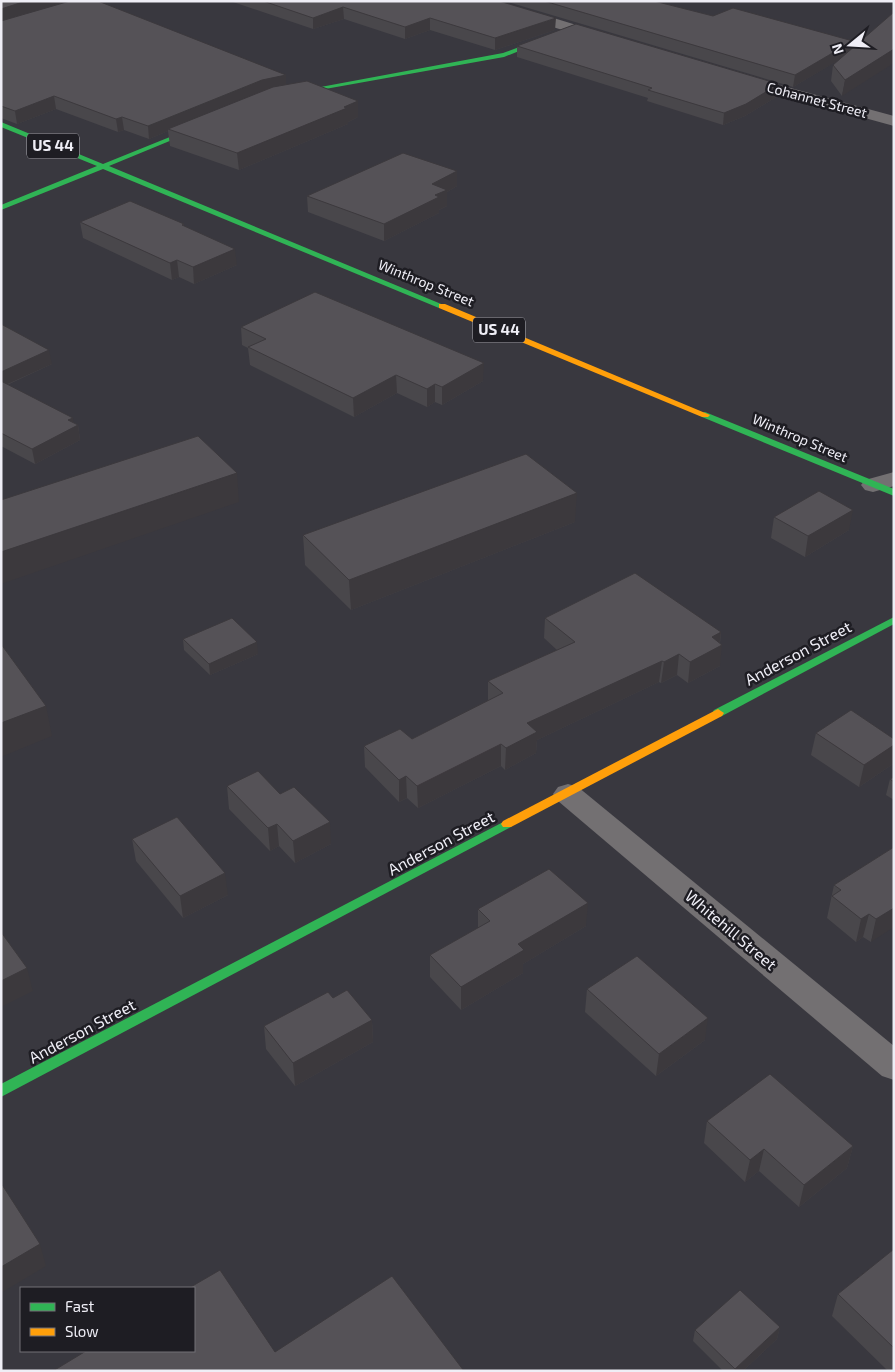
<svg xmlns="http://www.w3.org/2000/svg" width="895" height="1372" viewBox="0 0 895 1372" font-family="'Exo 2',sans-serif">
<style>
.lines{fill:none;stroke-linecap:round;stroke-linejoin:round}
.street{fill:#737072;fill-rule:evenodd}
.fast{fill:#30b455;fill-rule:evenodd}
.slow{fill:#ff9f0a;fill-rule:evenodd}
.wall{fill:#49474b}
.shaded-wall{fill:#3c393d}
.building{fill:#555257;stroke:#3c393d}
.labels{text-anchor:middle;stroke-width:5;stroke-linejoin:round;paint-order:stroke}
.far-street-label{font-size:14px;fill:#efeef6;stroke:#1e1d23}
.shield{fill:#1e1d23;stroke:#b0afb7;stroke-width:1}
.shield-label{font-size:15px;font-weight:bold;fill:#efeef6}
.street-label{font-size:16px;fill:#efeef6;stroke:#1e1d23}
</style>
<rect width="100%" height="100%" fill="#39383f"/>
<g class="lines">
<g class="street">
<polygon points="475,1 498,1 609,35 611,38 609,41 599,41 477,4"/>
<polygon points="743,75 894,116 894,126 737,83 735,80"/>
<polygon points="894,472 894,486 873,492 865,490 861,485 865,480"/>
<polygon points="568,784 578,787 894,1046 894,1080 882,1076 558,801 553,794 558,787"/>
</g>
<g class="fast">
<polygon points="551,35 556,36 504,57 286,96 283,94 503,53"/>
<polygon points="1,122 103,164 202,124 206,124 206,126 109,166 446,306 439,308 103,169 1,210 1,205 97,166 1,127"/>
<polygon points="705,412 894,489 894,496 702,417 702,413"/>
<polygon points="894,617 894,624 722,716 718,717 712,713 714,710"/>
<polygon points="507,820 511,821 513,824 511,827 1,1097 1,1084"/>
</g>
<g class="slow">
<polygon points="439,304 445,304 710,415 708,417 702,417 439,308"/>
<polygon points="718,709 724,713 722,716 511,827 503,827 501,824 503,821"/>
</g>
</g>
<g class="wall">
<polygon points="1,1 68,1 27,13 286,85 358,117 348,122 348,124 239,170 170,146 168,131 149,139 124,130 118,132 56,109 17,124 1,118"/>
<polygon points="230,1 499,1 555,30 495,50 430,30 405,39 344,19 313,29"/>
<polygon points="505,1 654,1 713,16 853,41 842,96 831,81 833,65 840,59 793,87"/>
<polygon points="517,46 778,96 745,116 723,125 647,101 648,98 517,57"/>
<polygon points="457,171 457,186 447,192 447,206 439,210 439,213 384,241 308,212 307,196"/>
<polygon points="80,222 184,224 184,226 237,265 194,284 179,277 172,280 83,238"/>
<polygon points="1,324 52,364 7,385 78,425 80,440 35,464 1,446"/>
<polygon points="241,327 483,381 442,405 435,402 427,407 397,393 354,417 250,365 248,348 242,345"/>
<polygon points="774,517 849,530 805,557 771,538"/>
<polygon points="575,522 351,610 305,565 303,535"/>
<polygon points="545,618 721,632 720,643 720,666 688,683 677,675 661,683 659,682 537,740 536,753 505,770 501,766 418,808 407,798 399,802 365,767 364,746 412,739 488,701 488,681 557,650 544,638"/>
<polygon points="183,639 258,654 210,675 184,650"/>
<polygon points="816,733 893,764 859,787 811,755"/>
<polygon points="894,777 894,800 886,795 890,779"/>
<polygon points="227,786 331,844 295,863 279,846 270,851 229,809"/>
<polygon points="132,839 228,895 183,918 136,861"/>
<polygon points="894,847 871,942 863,937 856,942 827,918 834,885"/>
<polygon points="478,909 586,926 523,964 523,973 461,1010 430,977 430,955 478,928"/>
<polygon points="587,989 705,1040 656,1076 585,1012"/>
<polygon points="333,998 372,1020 373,1042 295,1086 266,1049 264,1026"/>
<polygon points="707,1121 853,1146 847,1168 799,1207 759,1171 745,1182 704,1143"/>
<polygon points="894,1249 894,1371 888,1371 832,1316 838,1294"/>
<polygon points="780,1327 777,1339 743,1371 723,1371 693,1341 695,1330"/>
</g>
<g class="shaded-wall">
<polygon points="26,1 68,1 1,21 1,9"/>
<polygon points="343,7 344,19 313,29 313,18"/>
<polygon points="430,18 430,30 405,39 405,27"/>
<polygon points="556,18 555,30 495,50 495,38"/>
<polygon points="853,41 851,53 793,87 795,75"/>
<polygon points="894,49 894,63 842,96 845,80"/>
<polygon points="286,75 286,88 168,129 168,131 149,139 148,126 262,80"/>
<polygon points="779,84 778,96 745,116 723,125 724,113"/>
<polygon points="54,96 56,109 17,124 15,111"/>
<polygon points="358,101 358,117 348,122 348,124 239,170 237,153"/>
<polygon points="122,117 124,130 118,132 116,119"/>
<polygon points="457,171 457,186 447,192 447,206 439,210 439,213 384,241 384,224 432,184"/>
<polygon points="235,249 237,265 194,284 193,267"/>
<polygon points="177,260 179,277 172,280 170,263"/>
<polygon points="49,350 52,364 1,387 1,372"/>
<polygon points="484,363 483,381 442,405 442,387"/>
<polygon points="396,375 397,393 354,417 353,398"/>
<polygon points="435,384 435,402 427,407 427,389"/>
<polygon points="73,418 74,427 78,425 80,440 35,464 32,449 68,420"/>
<polygon points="237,473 239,502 1,584 1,552"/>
<polygon points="577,493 575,522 351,610 349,580"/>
<polygon points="853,510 849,530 805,557 808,536"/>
<polygon points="721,632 719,647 722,645 720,666 688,683 690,662 712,637"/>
<polygon points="257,642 258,654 210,675 209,664"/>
<polygon points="679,654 677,675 661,683 664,662"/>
<polygon points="662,661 659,682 537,740 536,753 505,770 506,748 527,723"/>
<polygon points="46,706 52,736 1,757 1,723"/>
<polygon points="501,744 501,766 418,808 417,786"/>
<polygon points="894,745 893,764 859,787 864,765"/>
<polygon points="406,776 407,798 399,802 399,780"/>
<polygon points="330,822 331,844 295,863 293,841"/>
<polygon points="277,824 279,846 270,851 268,828"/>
<polygon points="225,873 228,895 183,918 180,896"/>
<polygon points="588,903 586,926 523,964 523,973 461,1010 461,987 518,944"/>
<polygon points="894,908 894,927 871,942 876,919"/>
<polygon points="869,914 863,937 856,942 861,919"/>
<polygon points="27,968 33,991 1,1007 1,981"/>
<polygon points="708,1018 705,1040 656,1076 659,1054"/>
<polygon points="372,1020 373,1042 295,1086 293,1063"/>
<polygon points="853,1146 847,1168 799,1207 804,1185"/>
<polygon points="764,1149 759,1171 745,1182 750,1160"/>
<polygon points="40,1244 46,1266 1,1293 1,1267"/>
<polygon points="780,1327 777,1339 743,1371 734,1371 735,1369"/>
</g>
<g class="building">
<polygon points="1,1 26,1 1,9"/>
<polygon points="70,1 98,1 286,75 262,80 148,126 122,117 116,119 54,96 15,111 1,106 1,21"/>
<polygon points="263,1 499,1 556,18 495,38 430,18 405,27 343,7 313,18"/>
<polygon points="544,1 654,1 713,16 733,8 853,41 795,75"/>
<polygon points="894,12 894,49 845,80 833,65"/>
<polygon points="576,24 779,84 746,104 724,113 648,90 652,88 517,46"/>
<polygon points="307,81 358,101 344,107 347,108 237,153 168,129 273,87"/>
<polygon points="403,153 457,171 432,184 447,190 435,195 439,197 384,224 307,196"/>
<polygon points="130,201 184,224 182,225 235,249 193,267 177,260 170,263 80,222"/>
<polygon points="315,292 484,363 442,387 435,384 427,389 396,375 353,398 248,347 266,339 241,327"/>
<polygon points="1,324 49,350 1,372"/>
<polygon points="1,381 73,418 68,420 78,425 32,449 1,433"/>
<polygon points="198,436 237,473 1,552 1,500"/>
<polygon points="526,454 577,493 349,580 303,535"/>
<polygon points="819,491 853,510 808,536 774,517"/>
<polygon points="635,573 721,632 712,637 722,645 690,662 679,654 664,662 662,661 527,723 537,732 506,748 501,744 417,786 406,776 399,780 364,746 400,729 412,739 503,693 488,681 575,642 545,618"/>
<polygon points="232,618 257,642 209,664 183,639"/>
<polygon points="1,644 46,706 1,723"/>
<polygon points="851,710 894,739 894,745 864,765 816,733"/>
<polygon points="258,771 280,794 294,787 330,822 293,841 277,824 268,828 227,786"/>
<polygon points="894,777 894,782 890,779"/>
<polygon points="177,817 225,873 180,896 132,839"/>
<polygon points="894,847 894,908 876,919 869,914 861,919 832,896 841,890 834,885"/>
<polygon points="549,869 588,903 518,944 524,950 461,987 430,955 490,921 478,909"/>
<polygon points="1,932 27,968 1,981"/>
<polygon points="637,956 708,1018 659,1054 587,989"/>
<polygon points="347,990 372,1020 293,1063 264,1026 328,992 333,998"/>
<polygon points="770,1074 853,1146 804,1185 764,1149 750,1160 707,1121"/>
<polygon points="1,1183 40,1244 1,1267"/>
<polygon points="894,1249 894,1348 838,1294"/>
<polygon points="220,1270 275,1352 392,1276 464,1371 53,1371 86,1351 194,1351 194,1288 189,1288"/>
<polygon points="740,1290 780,1327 735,1369 695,1330"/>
</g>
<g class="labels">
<g class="far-street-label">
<text transform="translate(817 100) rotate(15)" y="5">Cohannet Street</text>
<text transform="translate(426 283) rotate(22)" y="5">Winthrop Street</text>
<text transform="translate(800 438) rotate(23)" y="5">Winthrop Street</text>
</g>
<g class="shield">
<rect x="27" y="133.5" width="52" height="25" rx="4"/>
<rect x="473" y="317.5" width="52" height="25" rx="4"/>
</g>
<g class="shield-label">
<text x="53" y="151">US 44</text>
<text x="499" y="335">US 44</text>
</g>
<g class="street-label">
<text transform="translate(798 653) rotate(-28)" y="6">Anderson Street</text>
<text transform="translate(441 843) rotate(-28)" y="6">Anderson Street</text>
<text transform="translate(731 930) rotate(40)" y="6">Whitehill Street</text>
<text transform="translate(82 1031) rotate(-28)" y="6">Anderson Street</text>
</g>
</g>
<rect width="895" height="1372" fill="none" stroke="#efeef6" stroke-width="5"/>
<rect x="20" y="1287" width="175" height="65" fill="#1e1d23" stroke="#727177"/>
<rect x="30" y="1303" width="25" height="8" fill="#30b455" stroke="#727177"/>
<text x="65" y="1312" font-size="15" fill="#efeef6">Fast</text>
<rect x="30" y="1328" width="25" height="8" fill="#ff9f0a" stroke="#727177"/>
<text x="65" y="1337" font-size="15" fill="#efeef6">Slow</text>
<g transform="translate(850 45) rotate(252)" stroke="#1e1d23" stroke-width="4" paint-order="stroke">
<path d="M0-4L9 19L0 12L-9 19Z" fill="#efeef6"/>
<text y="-8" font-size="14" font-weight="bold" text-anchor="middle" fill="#efeef6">N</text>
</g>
</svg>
